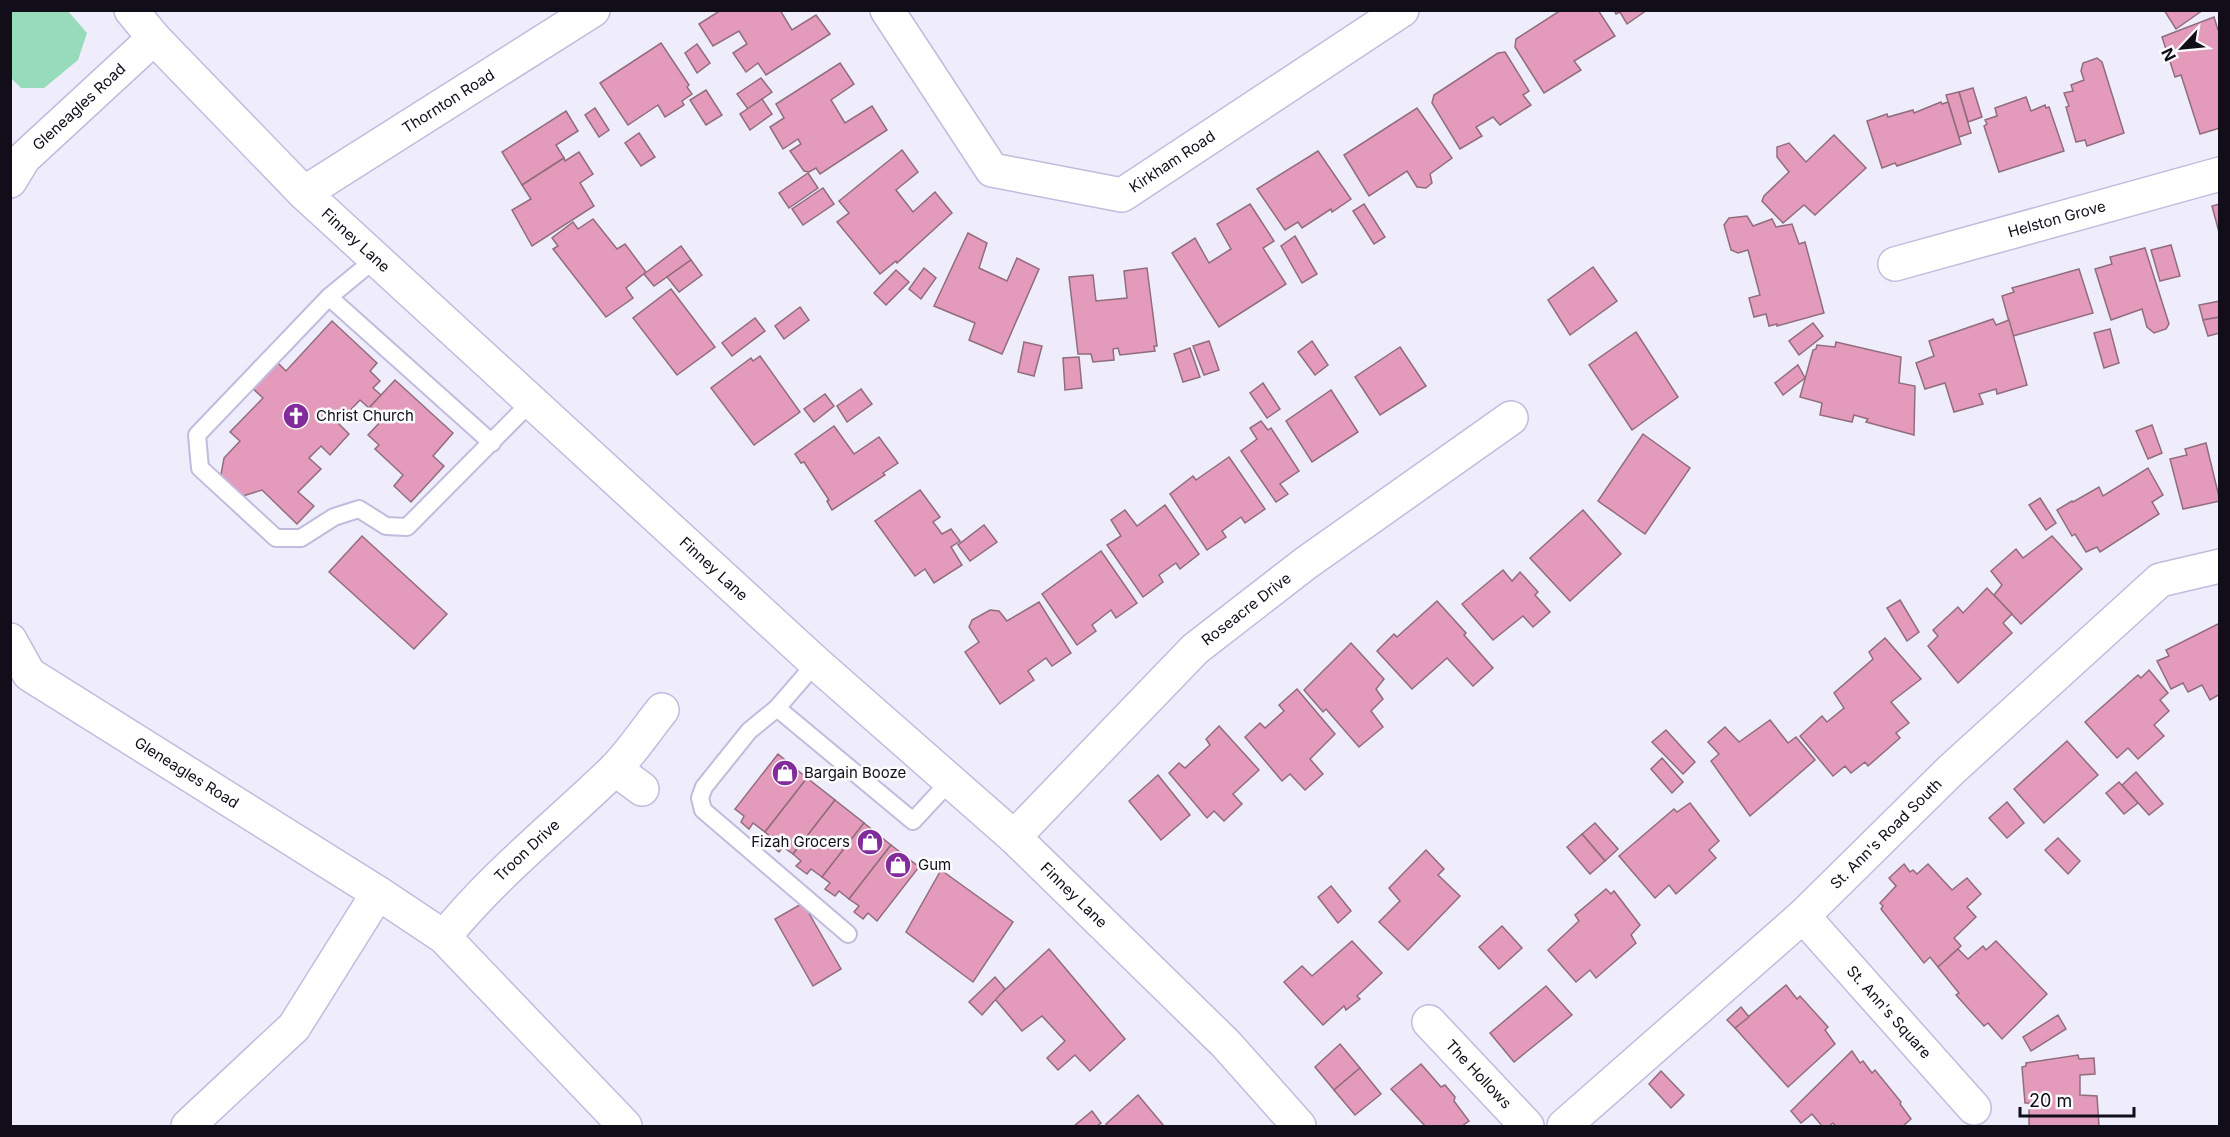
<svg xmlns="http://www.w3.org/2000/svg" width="2230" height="1137" viewBox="0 0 2230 1137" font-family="Inter,sans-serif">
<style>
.green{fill:#96dbba}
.building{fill:#e49bbb;stroke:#916d7c;stroke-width:1.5}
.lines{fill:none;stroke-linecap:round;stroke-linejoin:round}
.service-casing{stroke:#c1bbde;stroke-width:20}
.minor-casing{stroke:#c1bbde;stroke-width:36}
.tertiary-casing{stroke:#c1bbde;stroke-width:36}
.service{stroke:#fff;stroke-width:16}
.minor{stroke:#fff;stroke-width:33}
.tertiary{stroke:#fff;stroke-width:33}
.labels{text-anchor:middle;stroke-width:5;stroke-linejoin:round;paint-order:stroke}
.street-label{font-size:15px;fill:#110e1a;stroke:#fcfcfc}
.poi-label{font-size:15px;fill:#110e1a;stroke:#fcfcfc;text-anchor:start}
</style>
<rect width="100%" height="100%" fill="#efedfc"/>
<polygon class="green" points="11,10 68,11 87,33 78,60 44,88 21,88 11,78"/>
<g class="building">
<polygon points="721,10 780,10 792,30 816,15 830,34 766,75 758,63 746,72 733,53 747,44 739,31 713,46 699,24"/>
<polygon points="1561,10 1598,10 1615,36 1574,61 1581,70 1544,93 1515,47 1516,39"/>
<polygon points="1614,10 1647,10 1627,24 1620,12 1616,14"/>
<polygon points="2164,10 2203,10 2176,29"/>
<polygon points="2214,17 2218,30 2220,29 2220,128 2200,134 2181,75 2175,77 2162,37"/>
<polygon points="661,43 689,85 687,87 692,94 682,101 684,105 665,117 658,105 628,125 600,83"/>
<polygon points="697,44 710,63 697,73 685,53"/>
<polygon points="1505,52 1529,91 1523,95 1531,105 1500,125 1493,117 1476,127 1482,136 1460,149 1432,103 1434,95 1498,53"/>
<polygon points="2097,58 2102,62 2124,133 2087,146 2085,140 2076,142 2066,107 2069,106 2064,93 2073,91 2071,85 2084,80 2081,71 2083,63"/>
<polygon points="840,63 854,84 831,100 845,123 872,106 887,130 820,174 816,168 809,172 804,171 790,151 801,144 798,139 783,149 770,127 784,118 776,104"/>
<polygon points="761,78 772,92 748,109 737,94"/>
<polygon points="1973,88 1982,117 1968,122 1959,92"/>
<polygon points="706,90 722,115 706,125 690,100"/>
<polygon points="1959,92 1971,133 1959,137 1946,95"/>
<polygon points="2026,97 2031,111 2045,105 2046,108 2049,107 2064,151 1999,172 1984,126 1987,124 1985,120 1997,116 1995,108"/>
<polygon points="762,99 772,114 750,130 740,114"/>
<polygon points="1941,102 1942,104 1948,102 1961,144 1897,166 1895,163 1882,168 1867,121 1887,114 1888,117 1913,110 1914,113"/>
<polygon points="595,108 609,130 599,137 585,115"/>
<polygon points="1417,108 1452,158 1430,174 1432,183 1426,188 1417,187 1407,171 1369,196 1344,155"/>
<polygon points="566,111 578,131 556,145 564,158 522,185 502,152"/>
<polygon points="639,133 655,157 641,166 625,143"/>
<polygon points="1834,135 1866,168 1815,215 1804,205 1783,223 1762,201 1764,196 1789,172 1777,157 1777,147 1789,143 1806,162"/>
<polygon points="902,150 918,172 896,190 913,212 935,192 952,213 897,263 896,261 880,274 837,222 849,213 839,201"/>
<polygon points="1318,151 1351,199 1332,212 1331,209 1302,228 1298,222 1285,230 1257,189"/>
<polygon points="579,152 593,174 580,183 594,206 532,246 512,210 531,199 522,185 564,158 565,161"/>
<polygon points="808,173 818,188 789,208 779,193"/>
<polygon points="823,188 834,204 803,225 792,209"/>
<polygon points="1250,204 1274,241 1263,248 1286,284 1219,327 1172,253 1195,238 1209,263 1231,249 1217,224"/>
<polygon points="1364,204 1385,237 1374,244 1353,211"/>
<polygon points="2220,204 2220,236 2212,206"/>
<polygon points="1747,216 1753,226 1772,219 1776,227 1792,224 1799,244 1805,242 1824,313 1777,326 1777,324 1769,326 1766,314 1754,317 1749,298 1760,295 1748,250 1738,253 1731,250 1724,225 1729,218"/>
<polygon points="593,219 617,249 625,244 646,272 626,288 633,298 606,317 553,249 558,246 552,238 573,222 578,229"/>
<polygon points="968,233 987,243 979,268 1007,281 1017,258 1039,269 1002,354 969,340 975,323 934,306"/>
<polygon points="1295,236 1317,274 1302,283 1281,246"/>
<polygon points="2171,245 2180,276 2160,281 2151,250"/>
<polygon points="681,246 691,260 654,286 644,274"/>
<polygon points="2145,248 2169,324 2166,329 2154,333 2147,327 2142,309 2111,320 2095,269 2112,264 2110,257"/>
<polygon points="691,260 702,275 679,292 667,277"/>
<polygon points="1593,267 1617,301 1570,335 1548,300"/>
<polygon points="924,268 936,278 921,299 909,289"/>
<polygon points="1147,268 1157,346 1154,346 1155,351 1120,355 1118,348 1113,349 1114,360 1093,362 1091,354 1078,354 1069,277 1093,275 1096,301 1127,298 1124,271"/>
<polygon points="2079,269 2093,313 2013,336 2002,296 2014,292 2012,288"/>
<polygon points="896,270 909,282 886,305 874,293"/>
<polygon points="671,289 715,347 677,375 633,318"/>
<polygon points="2220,301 2220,317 2203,320 2199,305"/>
<polygon points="800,307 809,320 784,339 775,326"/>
<polygon points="2220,317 2220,333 2208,336 2203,320"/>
<polygon points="755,318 765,331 732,356 722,343"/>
<polygon points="1993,319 1996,325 2009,320 2027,385 1997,394 1996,389 1979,394 1983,404 1954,412 1945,383 1925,389 1916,363 1934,356 1929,341"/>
<polygon points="332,321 377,363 370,371 380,381 373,388 381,395 369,408 360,400 338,423 349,434 330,455 321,446 309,458 321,469 298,492 314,506 297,524 262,490 240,497 220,480 224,458 240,441 230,432 263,398 249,385 274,359 286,371"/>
<polygon points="1813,323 1823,336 1799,355 1789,341"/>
<polygon points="2110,329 2119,363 2104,368 2094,333"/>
<polygon points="1636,332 1678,397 1632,430 1589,365"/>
<polygon points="1209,341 1219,370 1204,375 1193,346"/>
<polygon points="1312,341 1328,365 1315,375 1298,352"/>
<polygon points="1024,342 1042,346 1034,376 1018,372"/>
<polygon points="1836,342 1901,357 1899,383 1915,386 1914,435 1866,422 1868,419 1854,415 1852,422 1820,415 1822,403 1800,397 1813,350 1816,349 1817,345 1835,347"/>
<polygon points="1400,347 1426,386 1380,415 1355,377"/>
<polygon points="1190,348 1200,377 1183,382 1174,354"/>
<polygon points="760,356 800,412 754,445 711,388 751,358 753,361"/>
<polygon points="1079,357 1082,388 1065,390 1063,358"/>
<polygon points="1798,365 1805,378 1783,395 1775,383"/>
<polygon points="395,380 453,433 433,456 444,466 411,502 394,486 403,475 375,449 379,445 368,435 382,420 369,408"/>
<polygon points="1263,383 1280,409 1267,418 1250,393"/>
<polygon points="861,389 872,404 847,422 837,406"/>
<polygon points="1331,390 1358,432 1312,462 1286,421"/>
<polygon points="825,394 834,406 814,422 804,409"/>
<polygon points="1261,421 1268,430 1271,428 1299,471 1280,484 1288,494 1276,502 1241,451 1257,439 1250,428"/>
<polygon points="2152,425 2162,453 2148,459 2136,431"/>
<polygon points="834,426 854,454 879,437 898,463 883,473 885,475 832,510 827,501 829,500 804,462 801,463 795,454"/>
<polygon points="1643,434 1690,468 1645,534 1598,501"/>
<polygon points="2206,443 2220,501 2183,509 2170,459 2187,455 2185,449"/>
<polygon points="1229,457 1265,509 1245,523 1241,517 1222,531 1226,537 1207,550 1170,494 1193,476 1196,480"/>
<polygon points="2148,468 2163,495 2152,502 2159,514 2100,552 2097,547 2086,552 2075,534 2072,536 2057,510 2072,501 2073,502 2099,487 2103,496"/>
<polygon points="920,490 940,517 933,522 942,534 951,529 960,541 951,547 962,565 934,583 925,569 915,576 875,521"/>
<polygon points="2040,498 2056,523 2046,530 2029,505"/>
<polygon points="1165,505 1199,554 1180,569 1176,563 1159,575 1163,582 1143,597 1107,545 1121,536 1111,520 1125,510 1137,526"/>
<polygon points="1583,510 1621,554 1570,601 1530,558"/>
<polygon points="984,525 997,542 970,561 958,545"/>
<polygon points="362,536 447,614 414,649 329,572"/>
<polygon points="2052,536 2082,569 2021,624 1994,595 2002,585 1991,571 2016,549 2023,558"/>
<polygon points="1101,551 1137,603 1116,618 1111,610 1092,625 1096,631 1077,645 1042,594"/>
<polygon points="1503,570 1512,581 1520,572 1538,592 1535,595 1550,612 1533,627 1523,616 1493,640 1462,604"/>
<polygon points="1987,588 2012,614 2003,623 2012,633 1958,683 1928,646 1938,636 1933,630 1958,607 1963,613"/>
<polygon points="1900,600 1919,632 1907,641 1887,608"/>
<polygon points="1437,601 1466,633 1464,635 1493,668 1473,686 1447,658 1412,689 1377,651 1394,634 1397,637"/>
<polygon points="1039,602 1071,653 1052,666 1046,658 1028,671 1034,680 1000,704 965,652 979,642 969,627 972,620 990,610 999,611 1007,621"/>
<polygon points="2220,623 2220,694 2210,700 2202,685 2188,692 2183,683 2171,689 2157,661 2169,656 2166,650"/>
<polygon points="1885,638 1921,679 1891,702 1909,723 1896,733 1900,738 1868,766 1865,762 1851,773 1845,766 1833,776 1800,736 1822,716 1827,722 1844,708 1834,693 1873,659 1869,652"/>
<polygon points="1351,643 1384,679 1376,689 1383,699 1371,711 1383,727 1359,747 1326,709 1323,712 1304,690"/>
<polygon points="2149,670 2168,693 2160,700 2169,711 2154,725 2164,736 2138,759 2128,748 2117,758 2085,722 2138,675 2141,678"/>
<polygon points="1297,689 1335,734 1310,759 1323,774 1305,790 1290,774 1282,781 1245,737 1260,723 1265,728 1284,711 1279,705"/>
<polygon points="1770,720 1788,743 1796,737 1815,760 1750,816 1711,761 1719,754 1708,742 1725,727 1739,742"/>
<polygon points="1219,726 1259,770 1233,794 1242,804 1224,821 1214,811 1207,818 1169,773 1179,763 1185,768 1210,745 1206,739"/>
<polygon points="1666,730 1695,762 1683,774 1652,742"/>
<polygon points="2067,741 2098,775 2044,823 2014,789"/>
<polygon points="778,754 807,778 765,832 753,823 749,829 741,822 744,816 735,809"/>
<polygon points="1662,758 1683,782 1672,793 1651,769"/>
<polygon points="2136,772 2163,804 2149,815 2122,785"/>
<polygon points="1158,775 1190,815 1161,840 1129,801"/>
<polygon points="807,778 835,800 793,854 783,847 779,852 769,844 773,839 765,832"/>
<polygon points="2119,782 2138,803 2124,814 2106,793"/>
<polygon points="835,800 864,823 822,877 811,869 807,874 796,866 801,861 793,854"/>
<polygon points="2007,802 2024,823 2007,838 1989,818"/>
<polygon points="1690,803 1719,841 1709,850 1716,858 1676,894 1669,885 1655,898 1619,856 1674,809 1677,812"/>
<polygon points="864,823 891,845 849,899 839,891 835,896 825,889 830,883 822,877"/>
<polygon points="1595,823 1618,849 1605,861 1582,834"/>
<polygon points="1582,834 1605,861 1590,874 1567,847"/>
<polygon points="2058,838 2080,861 2068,874 2045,850"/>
<polygon points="891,845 919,867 877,921 868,913 863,919 854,912 859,906 849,899"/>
<polygon points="1426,850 1444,869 1438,875 1460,896 1408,950 1379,922 1400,901 1389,888"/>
<polygon points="1904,864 1910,872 1913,870 1917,874 1928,864 1952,890 1967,878 1981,894 1967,907 1976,917 1954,938 1961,946 1938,967 1930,957 1924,963 1881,909 1883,906 1880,903 1896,886 1889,878"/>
<polygon points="941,870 1013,922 973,982 906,932"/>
<polygon points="1331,886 1351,911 1338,923 1318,897"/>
<polygon points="1606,889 1611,894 1614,891 1640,925 1631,935 1636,943 1596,978 1590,970 1576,982 1548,950 1579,921 1575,915"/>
<polygon points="803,903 841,969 813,986 775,919"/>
<polygon points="1502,926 1522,948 1499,969 1479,947"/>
<polygon points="1352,941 1382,973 1357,996 1360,999 1346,1010 1344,1006 1323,1025 1284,982 1302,966 1312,976"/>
<polygon points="1996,941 2047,994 2002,1039 1988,1023 1984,1026 1956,995 1959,993 1938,967 1958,949 1968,959 1983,946 1986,950"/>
<polygon points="1049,949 1125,1039 1090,1071 1075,1055 1058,1070 1047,1058 1065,1041 1042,1016 1022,1031 995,999"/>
<polygon points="995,977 1005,989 982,1015 969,1002"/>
<polygon points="1786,985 1797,999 1800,996 1828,1027 1825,1030 1835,1044 1788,1087 1735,1028"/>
<polygon points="1546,986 1572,1015 1514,1062 1490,1033"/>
<polygon points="1741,1007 1749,1017 1735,1028 1727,1020"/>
<polygon points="2058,1015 2066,1029 2031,1051 2023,1037"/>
<polygon points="1340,1044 1360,1068 1334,1090 1315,1067"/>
<polygon points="1852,1051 1860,1063 1863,1061 1872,1073 1875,1070 1901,1102 1900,1104 1911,1119 1903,1126 1836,1126 1833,1123 1829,1126 1822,1126 1812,1114 1801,1123 1791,1111"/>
<polygon points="2078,1055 2079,1059 2094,1058 2095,1074 2080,1075 2080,1095 2097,1096 2099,1126 2029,1126 2029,1103 2025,1103 2022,1067 2026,1066 2026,1063"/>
<polygon points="1421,1064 1441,1087 1445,1085 1455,1097 1454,1101 1469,1121 1462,1126 1425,1126 1391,1089"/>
<polygon points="1360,1068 1381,1094 1355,1115 1334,1090"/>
<polygon points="1661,1071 1684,1095 1671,1108 1649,1084"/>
<polygon points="1138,1095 1164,1126 1108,1126 1106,1124"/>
<polygon points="1092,1111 1101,1123 1097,1126 1074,1126"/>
</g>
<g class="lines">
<defs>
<g id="service">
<polyline points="375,259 329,297 197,435 200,468 276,538 301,538 334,517 359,509 386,526 407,527 532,401"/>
<polyline points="329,297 492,443"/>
<polyline points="816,663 777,708 913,821 950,781"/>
<polyline points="777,708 749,731 704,787 700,798 703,810 848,934"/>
</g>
<g id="minor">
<path id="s1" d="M887 10 992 170 1122 195 1402 10"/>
<path id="s2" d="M10 181 24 158 154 38"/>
<path id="s3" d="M304 193 593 10"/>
<path id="s4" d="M1895 264 2220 174"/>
<path id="s5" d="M10 640 29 674 378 893"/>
<polyline points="615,769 642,789"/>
<path id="s6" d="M1014 837 1195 649 1306 563 1511 418"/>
<path id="s7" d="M1803 916 1974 1108"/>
<path id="s8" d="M444 937C494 875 556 826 613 771 631 753 646 730 662 710"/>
<path id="s9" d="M1429 1022 1527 1126"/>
<polyline points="188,1126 294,1027 378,893 444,937 625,1126"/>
<path id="s10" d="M1564 1126 1803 916 1951 770 2160 580 2220 566"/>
</g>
<g id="tertiary">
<path id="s11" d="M131 10 154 38 304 193 816 663 1014 837 1226 1044 1299 1126"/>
</g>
</defs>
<use href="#service" class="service-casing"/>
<use href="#minor" class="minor-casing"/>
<use href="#tertiary" class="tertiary-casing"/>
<use href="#service" class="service"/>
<use href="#minor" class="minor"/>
<use href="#tertiary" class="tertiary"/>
</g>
<defs>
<symbol id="church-disc" viewBox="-11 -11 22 22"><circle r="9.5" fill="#822c9b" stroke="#fcfcfc"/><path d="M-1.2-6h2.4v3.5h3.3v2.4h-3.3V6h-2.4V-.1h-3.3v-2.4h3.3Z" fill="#fff"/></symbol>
<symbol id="shop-disc" viewBox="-11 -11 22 22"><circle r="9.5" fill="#822c9b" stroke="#fcfcfc"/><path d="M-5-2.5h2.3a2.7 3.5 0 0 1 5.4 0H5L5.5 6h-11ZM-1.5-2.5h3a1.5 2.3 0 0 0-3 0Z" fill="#fff"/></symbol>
</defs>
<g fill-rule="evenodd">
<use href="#church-disc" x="281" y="401" width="30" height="30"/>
<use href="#shop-disc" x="770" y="758" width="30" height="30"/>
<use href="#shop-disc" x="855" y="827" width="30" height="30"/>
<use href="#shop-disc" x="883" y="850" width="30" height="30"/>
</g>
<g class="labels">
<g class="street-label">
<text dy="5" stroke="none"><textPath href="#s3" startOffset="171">Thornton Road</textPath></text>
<text dy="5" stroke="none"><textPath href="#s2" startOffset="102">Gleneagles Road</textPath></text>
<text dy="5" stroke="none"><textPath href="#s1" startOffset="384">Kirkham Road</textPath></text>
<text dy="5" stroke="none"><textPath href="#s4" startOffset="168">Helston Grove</textPath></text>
<text dy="5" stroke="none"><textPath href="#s11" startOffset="322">Finney Lane</textPath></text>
<text dy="5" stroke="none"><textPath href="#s11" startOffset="808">Finney Lane</textPath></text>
<text dy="5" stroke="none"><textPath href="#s6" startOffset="326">Roseacre Drive</textPath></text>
<text dy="5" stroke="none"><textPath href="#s5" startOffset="225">Gleneagles Road</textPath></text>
<text dy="5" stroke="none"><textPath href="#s10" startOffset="435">St. Ann's Road South</textPath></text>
<text dy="5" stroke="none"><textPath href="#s8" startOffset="120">Troon Drive</textPath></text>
<text dy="5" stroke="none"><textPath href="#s11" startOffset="1294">Finney Lane</textPath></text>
<text dy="5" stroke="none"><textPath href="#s7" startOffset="129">St. Ann's Square</textPath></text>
<text dy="5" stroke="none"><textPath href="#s9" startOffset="72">The Hollows</textPath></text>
</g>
<g class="poi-label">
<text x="316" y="421">Christ Church</text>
<text x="804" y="778">Bargain Booze</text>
<text x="850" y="847" text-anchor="end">Fizah Grocers</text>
<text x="918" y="870">Gum</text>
</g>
</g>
<rect width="2230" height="1137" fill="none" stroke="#110e1a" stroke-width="24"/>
<g transform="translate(2182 48) rotate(244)" stroke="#fcfcfc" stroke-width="4.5" paint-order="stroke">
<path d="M0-4.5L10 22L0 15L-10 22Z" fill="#110e1a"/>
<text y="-9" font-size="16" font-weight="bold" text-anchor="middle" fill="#110e1a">N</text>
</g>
<path d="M2020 1107v9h114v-9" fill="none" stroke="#110e1a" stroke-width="3"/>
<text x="2029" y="1107" font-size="18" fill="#110e1a" stroke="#fcfcfc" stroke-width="4.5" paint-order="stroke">20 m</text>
</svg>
